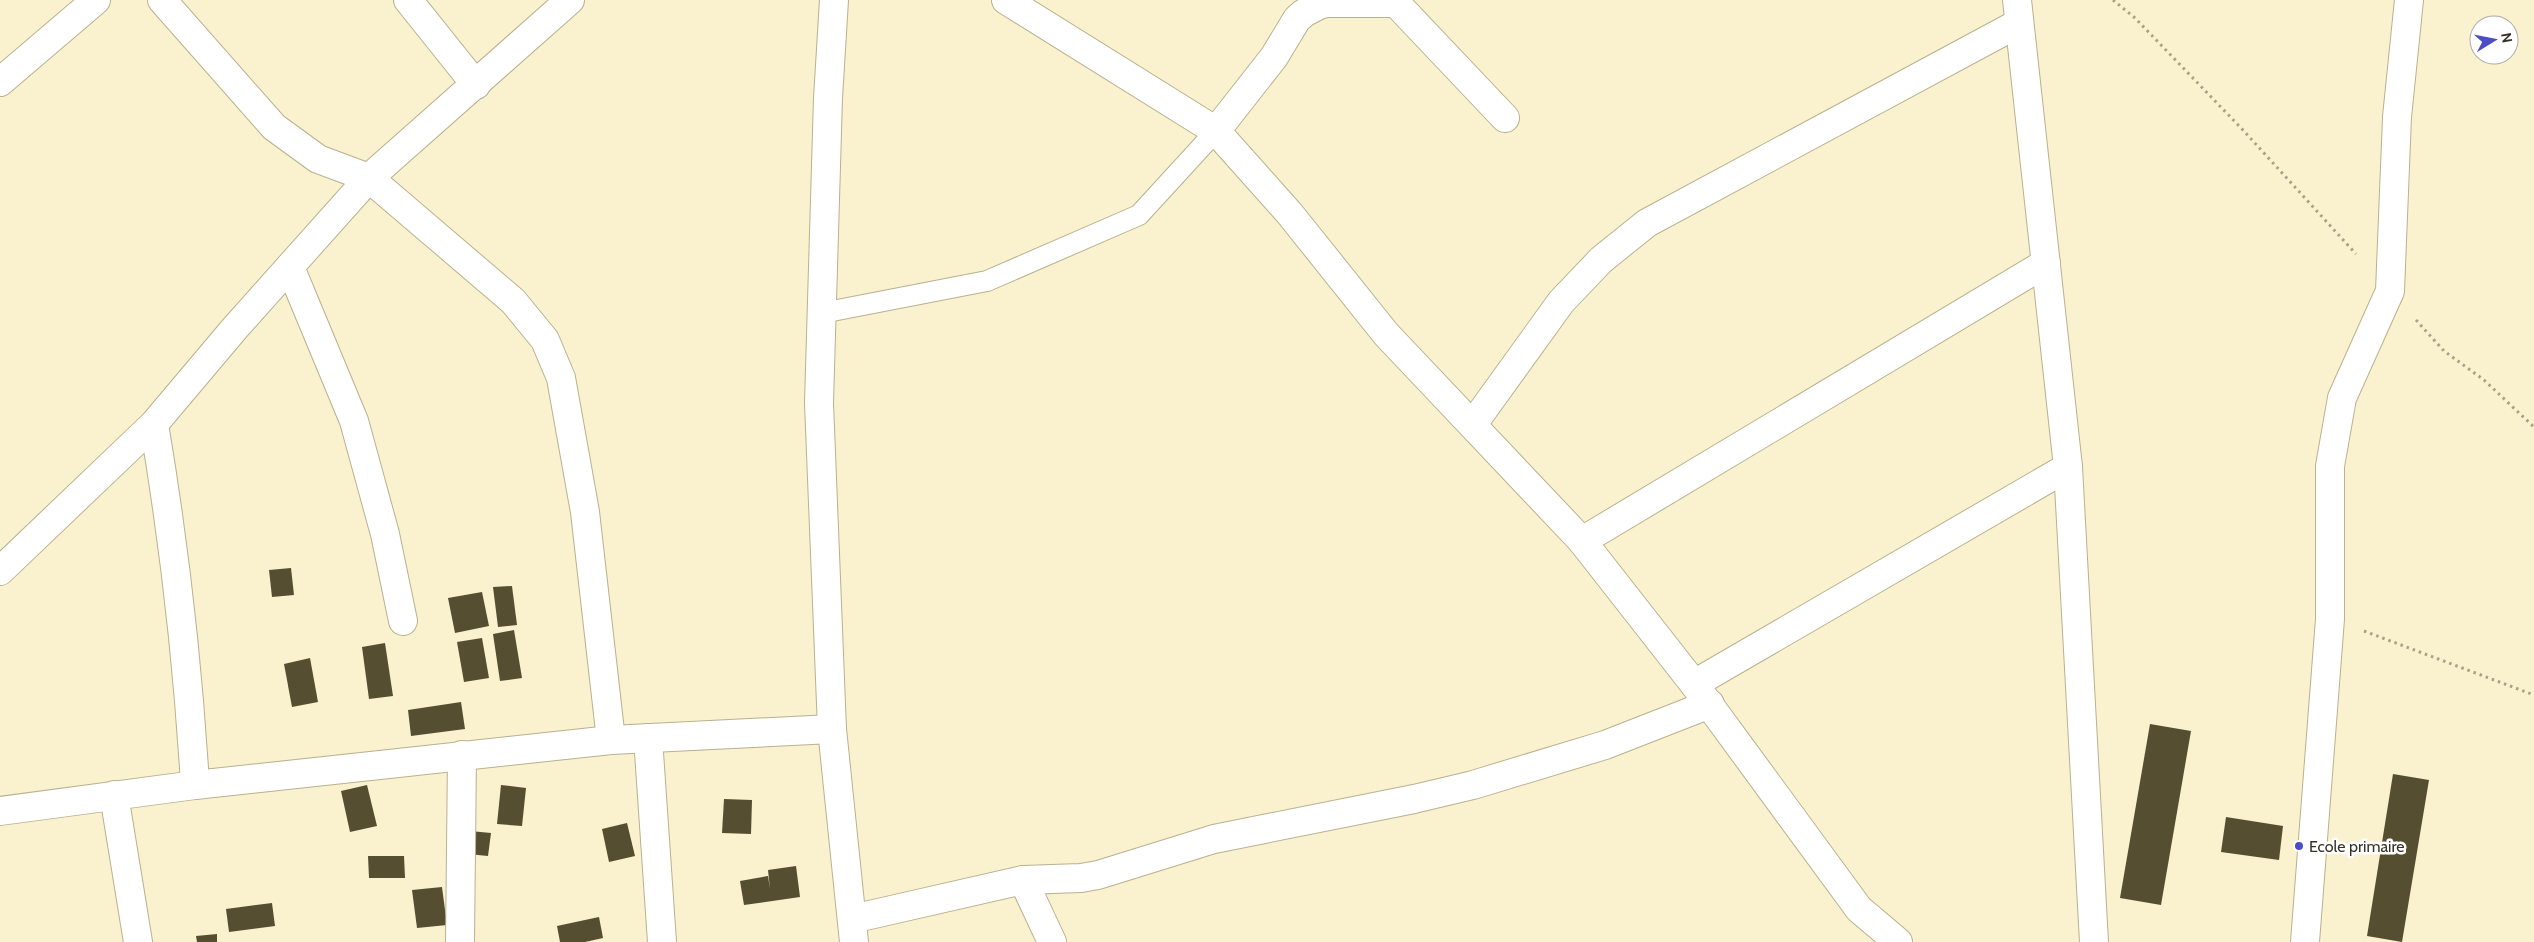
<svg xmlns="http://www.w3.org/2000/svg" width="2534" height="942" viewBox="0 0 2534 942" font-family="Cabin,sans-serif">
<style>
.building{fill:#554e30}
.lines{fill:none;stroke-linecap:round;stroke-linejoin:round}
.lane-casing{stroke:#b9b18f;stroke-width:22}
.street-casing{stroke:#b9b18f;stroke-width:30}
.path{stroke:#a8a187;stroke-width:3;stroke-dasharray:2.5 4;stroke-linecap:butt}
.lane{stroke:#fff;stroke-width:20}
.street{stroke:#fff;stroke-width:28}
.poi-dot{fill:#4a4fc5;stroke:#fff;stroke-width:2}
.labels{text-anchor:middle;stroke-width:5;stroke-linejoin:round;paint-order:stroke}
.poi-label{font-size:16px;fill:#373326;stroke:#fff;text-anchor:start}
</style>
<rect width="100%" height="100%" fill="#faf1ce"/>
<g class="building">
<polygon points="291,568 294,595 272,597 269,570"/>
<polygon points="512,586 517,625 498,627 493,587"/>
<polygon points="482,592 489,626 455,633 448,598"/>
<polygon points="514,630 522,678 500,681 493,634"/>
<polygon points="482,638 489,678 464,682 457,642"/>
<polygon points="385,643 393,696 369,699 362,647"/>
<polygon points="310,658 318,702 292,707 284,664"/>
<polygon points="461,702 465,729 411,736 408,710"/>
<polygon points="2150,724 2191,731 2161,905 2120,898"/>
<polygon points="2393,774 2429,780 2402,942 2367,936"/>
<polygon points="367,785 377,826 350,832 341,791"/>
<polygon points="501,785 526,788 522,826 497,824"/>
<polygon points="724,799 752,800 751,834 722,833"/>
<polygon points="2226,817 2283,826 2279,860 2221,852"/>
<polygon points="627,823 635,856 609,862 602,829"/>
<polygon points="470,831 491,833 488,856 468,854"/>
<polygon points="368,856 404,856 405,878 369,878"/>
<polygon points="796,866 800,897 744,905 740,881 768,876 770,889 768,870"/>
<polygon points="442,887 447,925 417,928 412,890"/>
<polygon points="272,903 275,926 229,932 226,909"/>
<polygon points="599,917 603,938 585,942 560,942 557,926"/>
<polygon points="217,934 217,942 197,942 196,936"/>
</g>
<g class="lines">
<defs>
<polyline id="lane" points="822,313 987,281 1139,215 1216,131"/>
<g id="street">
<polyline points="162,0 274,127 318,159 369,178 513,301 545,340 561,378 585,512 611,740"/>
<polyline points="408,0 476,85"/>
<polyline points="834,0 828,98 819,403 832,729 854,942"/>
<polyline points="1006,0 1216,131 1290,214 1386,334 1582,541 1694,684 1859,909 1898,942"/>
<polyline points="2017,0 2068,467 2094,942"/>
<polyline points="0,82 96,0"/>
<polyline points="1216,131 1274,57 1297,19 1304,13 1319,5 1327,3 1396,3 1505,118"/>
<polyline points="290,267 354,421 385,534 403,621"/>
<path d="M154 424C174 543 188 664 195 785"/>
<polyline points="1473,424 1561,302 1601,260 1647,223 2019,23"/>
<polyline points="1582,541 2046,263"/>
<polyline points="0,571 154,424 235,328 369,178 570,0"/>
<polyline points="1694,684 2068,467"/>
<polyline points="648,738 662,942"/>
<polyline points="114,795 138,942"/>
<polyline points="0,811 195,785 611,740 832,729"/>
<polyline points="1023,880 1052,942"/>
<polyline points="852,919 1023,880 1081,878 1098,875 1214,839 1414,799 1473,785 1605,745 1710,704"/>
<polyline points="460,942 462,755"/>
<polyline points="2305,942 2330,619 2330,466 2342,398 2390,291 2397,117 2409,0"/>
</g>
</defs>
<use href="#lane" class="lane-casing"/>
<use href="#street" class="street-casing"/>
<g class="path">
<polyline points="2113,0 2135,18 2242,129 2356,254"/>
<polyline points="2416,320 2444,351 2484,380 2534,427"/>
<polyline points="2364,631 2534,695"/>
</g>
<use href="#lane" class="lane"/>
<use href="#street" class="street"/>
</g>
<circle class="poi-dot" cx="2299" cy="846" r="5"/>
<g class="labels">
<g class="poi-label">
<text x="2309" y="852">Ecole primaire</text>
</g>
</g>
<g transform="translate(2494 40) rotate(80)"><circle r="24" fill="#ffffff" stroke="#afada8"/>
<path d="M0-4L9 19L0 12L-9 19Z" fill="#4a4fc5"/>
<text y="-8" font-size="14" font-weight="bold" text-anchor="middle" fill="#373326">N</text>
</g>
</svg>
